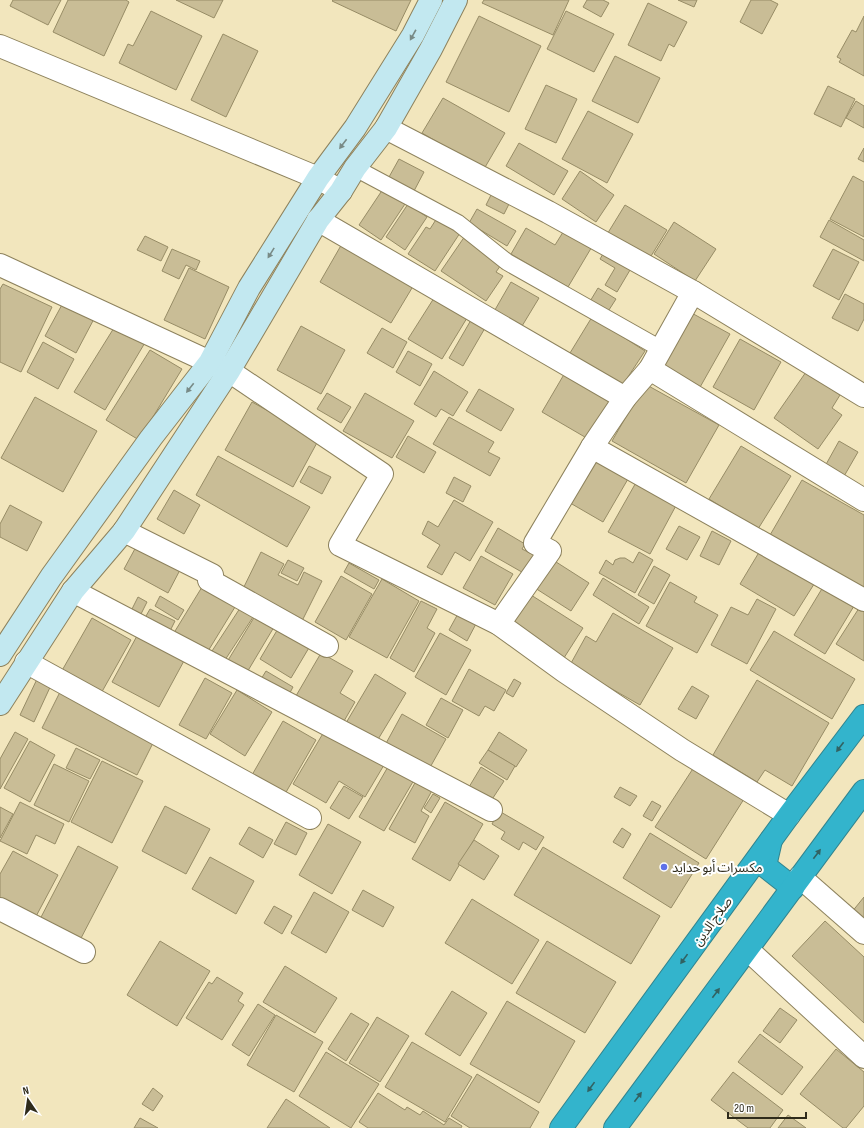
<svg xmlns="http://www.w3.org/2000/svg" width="864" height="1128" viewBox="0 0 864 1128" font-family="'Sofia Sans Condensed','Noto Sans Arabic',sans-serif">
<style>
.building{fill:#c9bd96;stroke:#978c66}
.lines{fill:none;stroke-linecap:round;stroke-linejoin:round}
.lane-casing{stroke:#8d825d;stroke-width:18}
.street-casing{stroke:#8d825d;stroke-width:24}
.secondary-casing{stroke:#8d825d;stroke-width:24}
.highway-casing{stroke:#32848e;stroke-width:24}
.lane{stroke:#fff;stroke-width:16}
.street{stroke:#fff;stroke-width:22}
.secondary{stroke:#c2e8f0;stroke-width:22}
.highway{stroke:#33b4cc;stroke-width:22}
.oneway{fill:#788a86}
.oneway2{fill:#316262}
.poi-dot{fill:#5f71e8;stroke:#fff;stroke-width:1.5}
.labels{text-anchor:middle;stroke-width:4;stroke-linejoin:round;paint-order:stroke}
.poi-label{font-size:13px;fill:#2f2b1b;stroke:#fff;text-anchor:start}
.street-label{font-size:13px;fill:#2f2b1b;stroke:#fff}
</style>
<rect width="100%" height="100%" fill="#f2e6bd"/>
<g class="building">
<polygon points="13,0 61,0 48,25 10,6"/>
<polygon points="68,0 126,0 129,2 104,56 53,32"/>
<polygon points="176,0 223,0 214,18"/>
<polygon points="333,0 411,0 396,31 332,1"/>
<polygon points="484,0 569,0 553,35 482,3"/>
<polygon points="587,0 603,0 609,3 601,17 583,7"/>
<polygon points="678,0 697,0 694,7"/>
<polygon points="751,0 770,0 778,4 762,34 740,22"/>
<polygon points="648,3 687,22 674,47 669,44 661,61 628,45"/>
<polygon points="151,11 202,36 176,90 119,63 128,44 133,46"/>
<polygon points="566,11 614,34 594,72 547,49"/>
<polygon points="479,16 541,46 509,112 446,82"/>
<polygon points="864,16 864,76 839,62 841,59 837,57 852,30 856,32"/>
<polygon points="223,34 258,51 226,117 191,100"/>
<polygon points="615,56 660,78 638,123 592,101"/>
<polygon points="546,85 577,99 556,143 525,129"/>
<polygon points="828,86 855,99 841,127 814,114"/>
<polygon points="443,98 505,133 484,169 422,133"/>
<polygon points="856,101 864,106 864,128 846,118"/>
<polygon points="588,111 633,134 607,183 562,159"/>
<polygon points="519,143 568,171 554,195 506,166"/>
<polygon points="864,148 864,162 858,159"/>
<polygon points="399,159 424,172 414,191 389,177"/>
<polygon points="580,171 614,195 596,222 562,199"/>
<polygon points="853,176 864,182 864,237 830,219"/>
<polygon points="383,189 405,204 381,240 359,225"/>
<polygon points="493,191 511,200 504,214 486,205"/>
<polygon points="408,204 427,217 405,250 386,237"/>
<polygon points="625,205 667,230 648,261 606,236"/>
<polygon points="477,209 516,231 507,246 469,223"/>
<polygon points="437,218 460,233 435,271 408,254 426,227 430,229"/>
<polygon points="829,220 864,240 864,261 820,237"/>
<polygon points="674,222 716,249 695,281 654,254"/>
<polygon points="526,228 555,245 565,229 593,245 568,287 511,254"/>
<polygon points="145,236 168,247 161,261 137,250"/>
<polygon points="465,236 503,262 496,272 503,276 486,301 441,271"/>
<polygon points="343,242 415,283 391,323 320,282"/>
<polygon points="172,249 200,261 196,270 186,265 179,279 162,271"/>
<polygon points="606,249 633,265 617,292 605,285 615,268 600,259"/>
<polygon points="833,249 859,262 839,300 813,286"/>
<polygon points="189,268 229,287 205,339 164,320"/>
<polygon points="511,282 539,298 519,331 492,315"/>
<polygon points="3,284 52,307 21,372 0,362 0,289"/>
<polygon points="598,288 616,299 607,313 589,303"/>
<polygon points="845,294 864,304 864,319 858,331 832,318"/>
<polygon points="434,298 467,318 442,359 408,339"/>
<polygon points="64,301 95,317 76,353 45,336"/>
<polygon points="688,311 730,334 699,389 657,366"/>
<polygon points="592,317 645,351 622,386 570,353"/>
<polygon points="471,320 485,328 463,366 449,358"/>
<polygon points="117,323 146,341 105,410 74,392"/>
<polygon points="301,326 345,350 321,394 277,370"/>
<polygon points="382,328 407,342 393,368 367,353"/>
<polygon points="740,339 781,362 754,410 713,387"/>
<polygon points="43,342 74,359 58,389 27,372"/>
<polygon points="150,350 182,369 139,440 106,420"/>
<polygon points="408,351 432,364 420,386 396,372"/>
<polygon points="434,371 468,392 453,416 441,409 436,417 414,404"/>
<polygon points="566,371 614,399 590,440 542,412"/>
<polygon points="806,372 840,395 832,408 842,415 818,449 774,418"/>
<polygon points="645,384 719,425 686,483 612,441"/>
<polygon points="479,389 514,409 501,431 466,411"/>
<polygon points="327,393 351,407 341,423 317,409"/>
<polygon points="365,393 414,421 392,458 343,431"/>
<polygon points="35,397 97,431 63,492 1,458"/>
<polygon points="252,402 319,439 293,487 225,450"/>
<polygon points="449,417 494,442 488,452 500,458 490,476 433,444"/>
<polygon points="408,436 436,452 424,473 396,457"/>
<polygon points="839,441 858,452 843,478 824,468"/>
<polygon points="741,446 791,476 758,529 709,499"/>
<polygon points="218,456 310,507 287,547 196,495"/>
<polygon points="590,458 628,479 603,522 565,500"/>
<polygon points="309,466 331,477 322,494 300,482"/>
<polygon points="454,477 471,486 463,502 446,493"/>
<polygon points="638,479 679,500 650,554 608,532"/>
<polygon points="802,480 864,515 864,594 766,542"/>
<polygon points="174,490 200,505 184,534 157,519"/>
<polygon points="454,500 493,522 470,561 455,552 442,575 427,567 440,545 422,534 428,521 438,527"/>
<polygon points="10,505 42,522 27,551 0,537 0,524"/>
<polygon points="679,526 700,537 687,560 666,549"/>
<polygon points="498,528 525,544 522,549 538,557 527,575 485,551"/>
<polygon points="712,531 731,541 719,565 700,556"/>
<polygon points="137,545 181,568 168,593 124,569"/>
<polygon points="761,549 816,581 794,616 740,584"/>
<polygon points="261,552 284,564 278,575 298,585 304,572 322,581 299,627 239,597"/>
<polygon points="639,552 653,560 635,593 599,573 606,560 613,565 615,560 620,558 625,558 633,563"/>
<polygon points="481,556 513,574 495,605 463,588"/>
<polygon points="288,560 304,568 297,581 281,573"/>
<polygon points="553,560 589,583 571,611 535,588"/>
<polygon points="349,563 379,580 374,589 344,572"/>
<polygon points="654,566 670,575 654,604 638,595"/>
<polygon points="341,576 372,594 346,640 315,622"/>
<polygon points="603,578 649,607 639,624 593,595"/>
<polygon points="382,579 419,601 387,658 349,637"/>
<polygon points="670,582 697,597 694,602 718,615 697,653 646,626"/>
<polygon points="202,587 235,607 205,656 172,636"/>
<polygon points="823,587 854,606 825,654 794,635"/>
<polygon points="531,595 583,628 562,661 510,628"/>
<polygon points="160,596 184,610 178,620 155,606"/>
<polygon points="138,597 147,602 137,622 128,617"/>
<polygon points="757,599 776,609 747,664 711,645 731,607 748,615"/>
<polygon points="421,601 437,609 427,628 435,633 414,672 390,658"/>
<polygon points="244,602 257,611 225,660 212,651"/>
<polygon points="861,605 864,607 864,661 836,644"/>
<polygon points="150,609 175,621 168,635 142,623"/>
<polygon points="460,610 478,620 467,641 449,630"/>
<polygon points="258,611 277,622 246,674 227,662"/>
<polygon points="613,613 673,648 640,705 570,665 586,636 596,642"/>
<polygon points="92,618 131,640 99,697 60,674"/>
<polygon points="282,622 313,641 291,678 260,659"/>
<polygon points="774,631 855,679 832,719 750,670"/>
<polygon points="440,633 471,650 446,695 415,677"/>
<polygon points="138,634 185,659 159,707 112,682"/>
<polygon points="321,653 353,671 340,693 355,702 340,728 293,701"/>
<polygon points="469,669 506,690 494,711 485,706 479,716 452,701"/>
<polygon points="266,671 293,687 286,700 258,684"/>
<polygon points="375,674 406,693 374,746 343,728"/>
<polygon points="38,677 52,683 34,722 20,715"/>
<polygon points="205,678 232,693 206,739 179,725"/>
<polygon points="514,679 521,683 513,697 506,693"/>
<polygon points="757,680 829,723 792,786 765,770 757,782 713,755"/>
<polygon points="692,686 709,696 696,719 678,709"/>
<polygon points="62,688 157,735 137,775 42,728"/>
<polygon points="237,690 272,712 245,756 210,734"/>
<polygon points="441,698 463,710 448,738 426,725"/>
<polygon points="402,714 446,739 428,771 384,747"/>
<polygon points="283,721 316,740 285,794 252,775"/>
<polygon points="328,725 387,760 365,797 339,781 326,803 293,784"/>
<polygon points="15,732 28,739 0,789 0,759"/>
<polygon points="499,732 527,750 516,767 488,750"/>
<polygon points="30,741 55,755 30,802 4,788"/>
<polygon points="76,748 100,760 90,779 66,768"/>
<polygon points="488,750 515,766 507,780 479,763"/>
<polygon points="102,761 143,781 112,843 71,822"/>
<polygon points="54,764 89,781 69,822 34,805"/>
<polygon points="389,765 414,780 384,831 359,817"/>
<polygon points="481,767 504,781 491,801 469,787"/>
<polygon points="694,767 744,799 706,859 655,827"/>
<polygon points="420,774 436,783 421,811 429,816 415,843 389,829"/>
<polygon points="344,786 363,797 349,819 330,808"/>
<polygon points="620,787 637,796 630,806 614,797"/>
<polygon points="433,794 440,798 431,813 424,808"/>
<polygon points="652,801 661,806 652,821 643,816"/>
<polygon points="20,802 64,824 55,844 36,835 27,854 0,841"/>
<polygon points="445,802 483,824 450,881 412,859"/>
<polygon points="165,806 210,829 186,874 142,851"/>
<polygon points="0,807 13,814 0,838"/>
<polygon points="499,811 544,837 536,850 523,842 519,850 501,839 505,832 492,824"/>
<polygon points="286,822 307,833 296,855 274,844"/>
<polygon points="328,824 361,842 332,894 299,875"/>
<polygon points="249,827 273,840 263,858 239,844"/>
<polygon points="622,828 631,834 623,848 613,842"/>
<polygon points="650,833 699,863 671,908 623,878"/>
<polygon points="474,840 499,856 484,880 458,864"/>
<polygon points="78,846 118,867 79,942 39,921"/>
<polygon points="543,847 660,916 631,964 514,895"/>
<polygon points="13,851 58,875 33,922 0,905 0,874"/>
<polygon points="210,857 254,881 236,914 192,889"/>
<polygon points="363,890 394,907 383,927 352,910"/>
<polygon points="314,892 349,912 326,953 291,933"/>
<polygon points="864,897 864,923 851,913"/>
<polygon points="472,899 539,940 512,984 445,943"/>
<polygon points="274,906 292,916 282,934 264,923"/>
<polygon points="825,921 864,957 864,1023 792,956"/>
<polygon points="160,941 210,971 177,1026 127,995"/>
<polygon points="547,941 616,982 585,1033 516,993"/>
<polygon points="285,966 337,998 315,1033 263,1002"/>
<polygon points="217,977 243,993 238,1001 244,1005 222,1040 186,1018 209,982 212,984"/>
<polygon points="452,991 487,1013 460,1056 425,1034"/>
<polygon points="507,1001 575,1041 539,1103 470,1064"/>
<polygon points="258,1004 275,1015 249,1056 232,1045"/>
<polygon points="780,1008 797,1020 780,1043 763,1031"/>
<polygon points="351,1013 369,1024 346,1061 328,1049"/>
<polygon points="276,1015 323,1042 294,1092 247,1065"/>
<polygon points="377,1017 409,1036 380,1082 349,1063"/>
<polygon points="760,1034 803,1067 782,1095 738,1062"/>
<polygon points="412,1042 472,1077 445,1122 385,1087"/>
<polygon points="836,1049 864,1072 864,1106 846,1128 843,1128 800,1094"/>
<polygon points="326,1052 379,1084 351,1128 299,1096"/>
<polygon points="733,1072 783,1110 770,1128 748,1128 711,1100"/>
<polygon points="477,1074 539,1112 530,1128 470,1128 451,1116"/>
<polygon points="153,1088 163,1096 153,1111 142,1104"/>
<polygon points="378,1093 405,1110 407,1107 420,1115 423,1111 444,1125 449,1118 462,1126 461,1128 368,1128 359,1122"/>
<polygon points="286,1099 330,1128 267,1128"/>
<polygon points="788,1115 806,1128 778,1128"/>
<polygon points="140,1118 158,1128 134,1128"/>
</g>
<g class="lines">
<defs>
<polyline id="lane" points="355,168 458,223 507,262 661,349"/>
<g id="street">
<polyline points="0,46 318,178 341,191"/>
<polyline points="386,128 548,212 693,292 864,396"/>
<polyline points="318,220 625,398"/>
<polyline points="0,265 229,371 382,474 340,545 499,624 564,671 682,750 789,815"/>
<polyline points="650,369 864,500"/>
<polyline points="592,447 864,600"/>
<polyline points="124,531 212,575 209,580 327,646"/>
<polyline points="73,591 491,810"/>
<polyline points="499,624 550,551 535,543 592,447 625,398 650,369 693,292"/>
<polyline points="26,662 310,818"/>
<polyline points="800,877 864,933"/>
<polyline points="0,909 84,952"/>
<polyline points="748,950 864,1057"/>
</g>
<g id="secondary">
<polyline points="0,655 51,577 151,438 210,362 249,288 318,178 355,128 413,35 431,0"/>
<polyline points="0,704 73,591 124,531 229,371 318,220 341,191 355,168 386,128 431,49 456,0"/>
</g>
<g id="highway">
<polyline points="771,840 765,866 793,888"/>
<polyline points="561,1128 789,815 864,716"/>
<path d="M615 1128C699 1016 781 903 864 791"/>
</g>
</defs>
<use href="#lane" class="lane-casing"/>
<use href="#street" class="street-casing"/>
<use href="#secondary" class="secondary-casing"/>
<use href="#highway" class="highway-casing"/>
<use href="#lane" class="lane"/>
<use href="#street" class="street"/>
<use href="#secondary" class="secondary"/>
<use href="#highway" class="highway"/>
</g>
<defs><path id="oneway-solid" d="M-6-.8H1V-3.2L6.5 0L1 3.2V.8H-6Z"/></defs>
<g class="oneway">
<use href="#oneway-solid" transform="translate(413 35) rotate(119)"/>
<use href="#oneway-solid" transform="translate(343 144) rotate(127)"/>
<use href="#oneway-solid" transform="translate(271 253) rotate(122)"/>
<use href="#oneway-solid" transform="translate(190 388) rotate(128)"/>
</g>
<g class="oneway2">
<use href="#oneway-solid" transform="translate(840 747) rotate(127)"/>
<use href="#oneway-solid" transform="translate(817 854) rotate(-53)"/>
<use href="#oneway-solid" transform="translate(684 959) rotate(126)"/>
<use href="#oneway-solid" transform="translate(716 993) rotate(-53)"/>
<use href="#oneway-solid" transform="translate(591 1087) rotate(126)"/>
<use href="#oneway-solid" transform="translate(638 1097) rotate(-53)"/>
</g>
<circle class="poi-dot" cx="664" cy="867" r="4"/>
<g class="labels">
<g class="poi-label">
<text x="672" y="872">مكسرات أبو حدايد</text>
</g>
<g class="street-label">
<text transform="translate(712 921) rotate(-54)" y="5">صلاح الدين</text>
</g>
</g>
<g transform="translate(28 1100) rotate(347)" stroke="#ffffff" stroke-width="3" paint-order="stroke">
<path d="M0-3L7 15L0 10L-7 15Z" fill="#2f2b1b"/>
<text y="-6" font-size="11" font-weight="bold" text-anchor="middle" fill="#2f2b1b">N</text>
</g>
<path d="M728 1112v6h78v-6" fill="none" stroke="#2f2b1b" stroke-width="2"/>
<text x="734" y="1112" font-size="12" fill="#2f2b1b" stroke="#ffffff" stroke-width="3" paint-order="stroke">20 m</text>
</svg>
